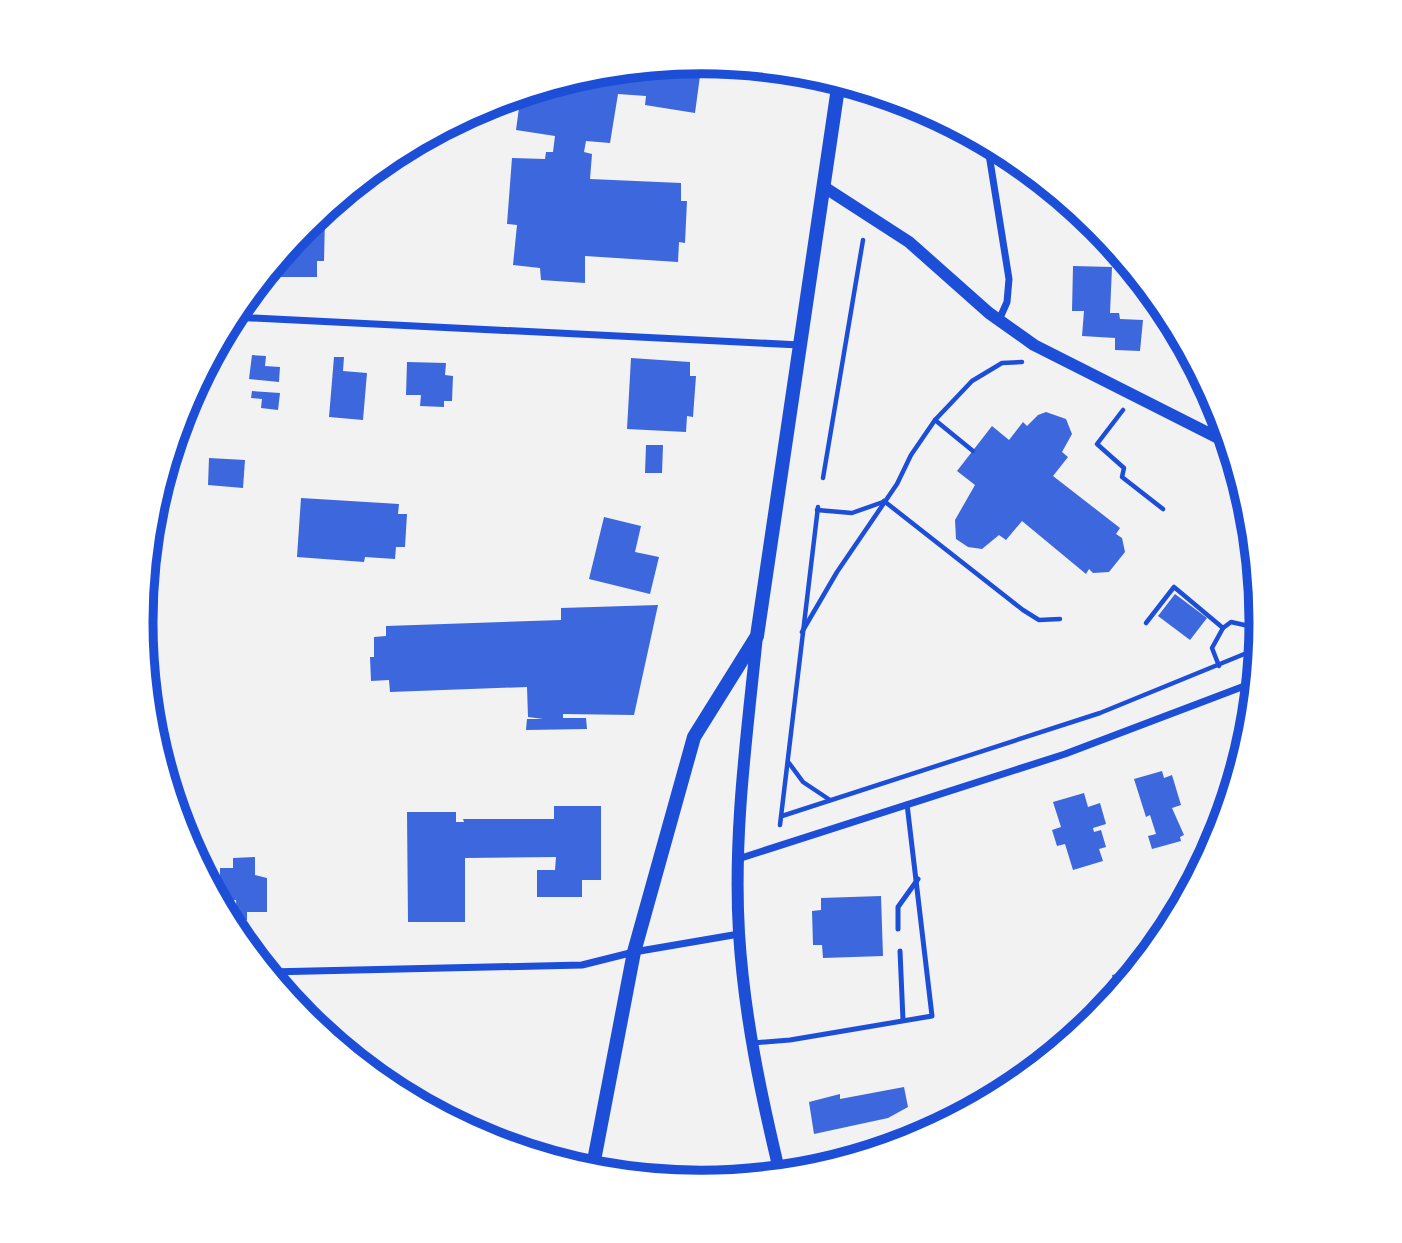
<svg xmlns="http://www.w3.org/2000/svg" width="1402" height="1243" viewBox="0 0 1402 1243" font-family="Raleway,sans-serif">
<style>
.building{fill:#3d67dc}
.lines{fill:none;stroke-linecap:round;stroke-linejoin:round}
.path{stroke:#1d4ed8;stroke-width:4.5}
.service{stroke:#1d4ed8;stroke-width:5}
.minor{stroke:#1d4ed8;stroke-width:7}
.tertiary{stroke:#1d4ed8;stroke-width:12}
.secondary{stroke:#1d4ed8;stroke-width:14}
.rim{fill:none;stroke:#1d4ed8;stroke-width:9}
</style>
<rect width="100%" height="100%" fill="#f2f2f2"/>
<g class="building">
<polygon points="702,61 695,113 645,105 646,96 618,94 610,143 586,141 584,152 592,154 590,179 681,183 681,201 687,201 685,243 679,242 678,262 585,256 585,283 541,280 540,268 513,265 517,225 507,224 512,158 545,159 546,152 553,152 555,136 516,130 521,93 592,72"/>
<polygon points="314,218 325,218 324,261 317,261 317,277 280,277 280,255"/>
<polygon points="1073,266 1112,267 1110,313 1119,313 1120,319 1143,320 1140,351 1115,350 1115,338 1082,336 1084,311 1072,311"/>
<polygon points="252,355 266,356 265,366 280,367 279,382 249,379"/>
<polygon points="334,357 344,357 343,371 367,373 363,420 329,417"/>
<polygon points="631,358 690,362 690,376 696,376 693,417 687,416 686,432 627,429"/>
<polygon points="407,362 446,363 445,375 453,376 452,401 444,401 444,407 420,406 421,395 406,395"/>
<polygon points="195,385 194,419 180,418 184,407"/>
<polygon points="252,391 280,393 278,410 261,408 262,399 251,398"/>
<polygon points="1046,412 1066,419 1072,434 1062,452 1068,457 1053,476 1120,528 1116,534 1122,538 1125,552 1109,572 1093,573 1089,569 1086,574 1022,521 1006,540 999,535 982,549 968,547 956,539 955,520 975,485 957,471 992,426 1009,440 1023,422 1027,426 1038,415"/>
<polygon points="646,445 663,445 662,473 645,473"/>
<polygon points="209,458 245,460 243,488 208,485"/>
<polygon points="301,498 399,504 398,514 407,514 405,547 396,547 395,559 365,557 364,562 297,557"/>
<polygon points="604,517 641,526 635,552 659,557 650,594 589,579"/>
<polygon points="1175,594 1207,618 1190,640 1158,616"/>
<polygon points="658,605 634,715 563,714 563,718 586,718 587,729 526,730 527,719 543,719 528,717 527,687 390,692 389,680 371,681 370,657 374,657 374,637 386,636 386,626 561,620 561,608"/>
<polygon points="1162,771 1164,778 1172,775 1181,805 1172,808 1184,835 1180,837 1181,841 1152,849 1148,836 1156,834 1150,815 1146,817 1134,779"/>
<polygon points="1084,793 1088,807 1100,803 1106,824 1093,828 1094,832 1101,830 1106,847 1099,849 1103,861 1073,870 1065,844 1057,846 1052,830 1061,827 1053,802"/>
<polygon points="554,806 601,806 601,880 582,880 582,897 537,897 537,870 555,870 556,857 465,858 465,922 408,922 407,812 456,812 456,822 464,822 463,819 554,819"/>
<polygon points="187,808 193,853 192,853 175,810"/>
<polygon points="255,857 255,875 267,878 267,912 247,912 247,920 237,920 236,900 220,901 220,868 233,868 233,858"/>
<polygon points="881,896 883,956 823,958 822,945 813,945 812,911 821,910 821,898"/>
<polygon points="1137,969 1116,994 1112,975"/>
<polygon points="904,1087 908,1107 888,1118 814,1134 809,1102 840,1094 840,1099"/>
</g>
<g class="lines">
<g class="path">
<polyline points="1123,410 1097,444 1124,468 1122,477 1163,509"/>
<polyline points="935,420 973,451"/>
<polyline points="1227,464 1238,472"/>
<polyline points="823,478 863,240"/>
<polyline points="884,501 1023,610 1039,620 1060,619"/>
<polyline points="817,510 852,513 883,502"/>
<polyline points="1146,623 1174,587 1223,628"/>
<polyline points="802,632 837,572 897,484 911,455 935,420 972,381 1002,363 1022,362"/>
<polyline points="1219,666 1212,648 1223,628 1231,622 1249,626 1260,639"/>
<polyline points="789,763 803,782 830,800"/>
<polyline points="782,816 1100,713 1259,648"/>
<polyline points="780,825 818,507"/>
</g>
<g class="service">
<polyline points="898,929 898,907 918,879"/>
<polyline points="900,951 903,1020"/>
<polyline points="753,1043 790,1040 932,1016 907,804"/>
</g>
<g class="minor">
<polyline points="987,142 1009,279 1007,302 999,320"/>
<polyline points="232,317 800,345"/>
<polyline points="738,859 1065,754 1255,682"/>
<polyline points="268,972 582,965 634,952 739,934"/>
</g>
<g class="tertiary">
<polyline points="824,187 909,242 989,313 1034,345 1230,444"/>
<path d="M757 636C747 734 733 835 739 933 744 1015 761 1095 780 1174"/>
</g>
<polyline class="secondary" points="592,1171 634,952 694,737 757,636 839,81"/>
</g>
<path d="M0 0H1402V1243H0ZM153 622a548 548 0 1 1 1096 0a548 548 0 1 1-1096 0Z" fill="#fff" fill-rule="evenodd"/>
<path class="rim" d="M153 622a548 548 0 1 1 1096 0a548 548 0 1 1-1096 0Z"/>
</svg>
